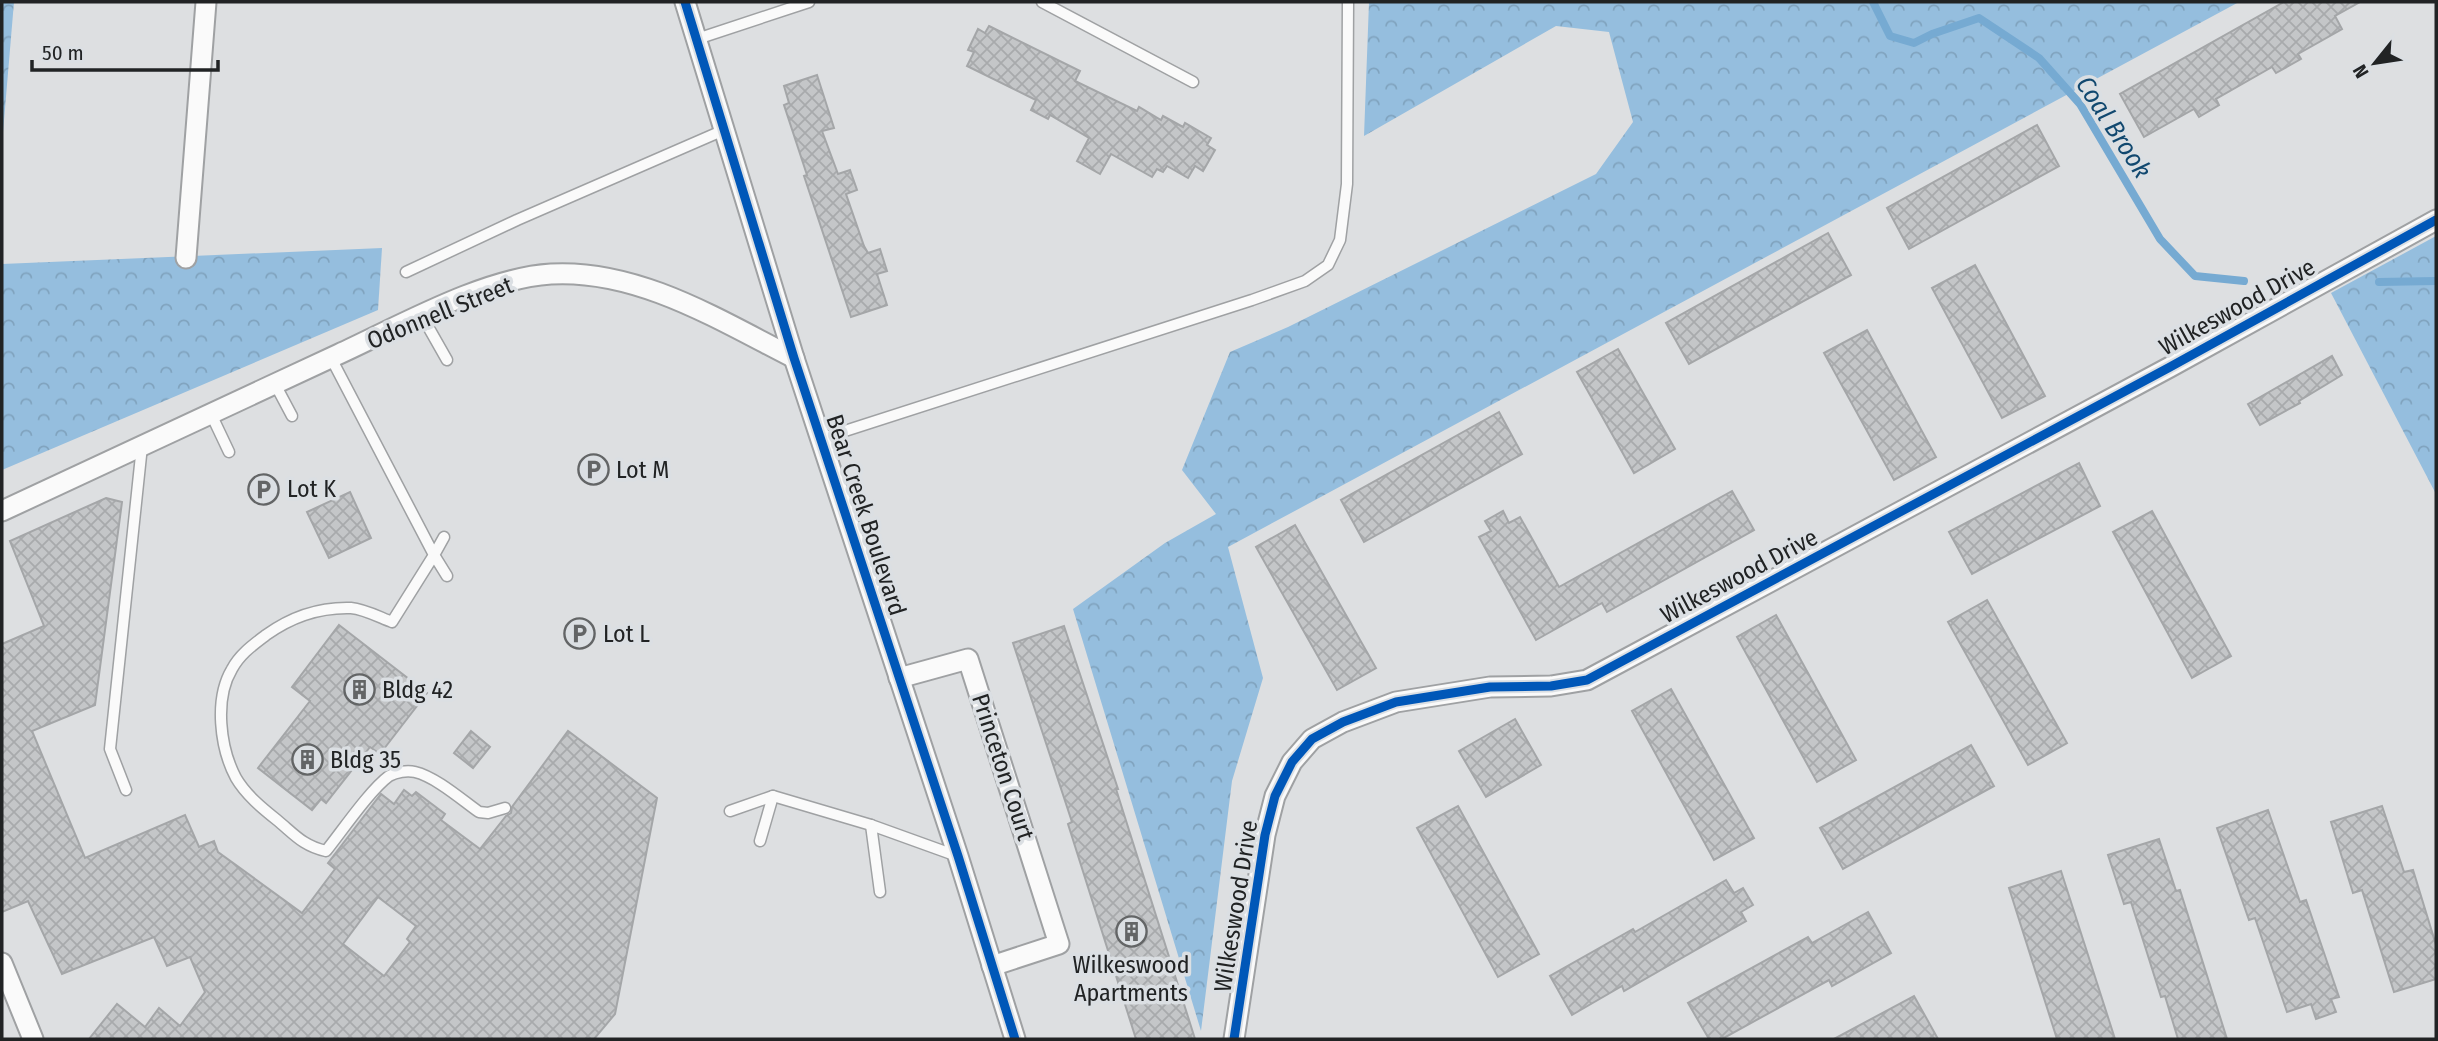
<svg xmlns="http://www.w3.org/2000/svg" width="2438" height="1041" viewBox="0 0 2438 1041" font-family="'Fira Sans Condensed',sans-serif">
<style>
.forest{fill:url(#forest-crowns)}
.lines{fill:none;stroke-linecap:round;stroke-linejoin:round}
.stream{stroke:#76aad2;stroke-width:8}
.building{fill:url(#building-cross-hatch);stroke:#a4a6a8;stroke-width:2;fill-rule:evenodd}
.service-casing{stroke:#9fa1a3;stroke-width:13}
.minor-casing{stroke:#9fa1a3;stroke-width:23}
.service{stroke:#fafafa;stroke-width:10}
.minor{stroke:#fafafa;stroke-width:19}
.cycleway-casing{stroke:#dbdfe3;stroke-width:13}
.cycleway{stroke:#0057b8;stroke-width:9}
.labels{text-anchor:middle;stroke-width:7;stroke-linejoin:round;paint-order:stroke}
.street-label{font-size:24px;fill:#212324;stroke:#dbdfe3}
.poi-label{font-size:24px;fill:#212324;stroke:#dbdfe3;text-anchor:start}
.water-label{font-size:26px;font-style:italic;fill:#11486f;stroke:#dbdfe3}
</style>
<defs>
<pattern id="forest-crowns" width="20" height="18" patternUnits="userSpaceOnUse" patternTransform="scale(1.75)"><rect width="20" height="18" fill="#95bede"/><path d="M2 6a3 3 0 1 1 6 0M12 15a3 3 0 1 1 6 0" fill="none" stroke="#80a3be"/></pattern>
<pattern id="building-cross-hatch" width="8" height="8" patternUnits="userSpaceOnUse" patternTransform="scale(1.75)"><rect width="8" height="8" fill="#c4c6c8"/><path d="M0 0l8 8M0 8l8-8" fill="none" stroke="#a8aaac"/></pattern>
</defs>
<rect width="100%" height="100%" fill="#dddfe1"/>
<g class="forest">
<polygon points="2,2 14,2 2,144"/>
<polygon points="1369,2 2239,2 1228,547 1263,678 1232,781 1201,1031 1073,609 1165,543 1216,514 1182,470 1230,352 1288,327 1596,174 1633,122 1609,32 1556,26 1364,136"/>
<polygon points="2436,236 2436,494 2331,293"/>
<polygon points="382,248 378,310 2,470 2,264"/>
</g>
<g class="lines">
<g class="stream">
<polyline points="1873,2 1890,36 1914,43 1932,34 1979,18 2039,58 2080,104 2160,239 2195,276 2244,281"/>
<polyline points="2379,282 2436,281"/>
</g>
</g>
<g class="building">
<polygon points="2284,2 2360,2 2335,16 2342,29 2298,54 2301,59 2276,73 2272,67 2216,99 2219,105 2199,117 2194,109 2144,137 2120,94"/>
<polygon points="989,26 1080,71 1075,81 1137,111 1139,107 1161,120 1163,116 1183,127 1185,123 1211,138 1207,145 1215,150 1203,171 1195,166 1188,178 1167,166 1163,172 1157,169 1152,177 1111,154 1100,174 1077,161 1089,138 1050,115 1048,119 1031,110 1036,100 967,66 974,52 968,50 978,29 985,33"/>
<polygon points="817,75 834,128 822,131 838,174 850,170 857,190 846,194 864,246 868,253 880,249 887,271 877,274 887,305 851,317 804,176 807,175 784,105 789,103 784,86"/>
<polygon points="2037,125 2059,166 1909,249 1887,208"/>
<polygon points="1828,233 1851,275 1689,364 1666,323"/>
<polygon points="1975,265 2045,396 2002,418 1932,288"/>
<polygon points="1867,330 1936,457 1894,480 1824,353"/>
<polygon points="1618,349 1675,449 1634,473 1577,372"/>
<polygon points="2332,356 2342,375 2299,401 2300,403 2260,425 2248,404"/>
<polygon points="1499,412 1522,454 1364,542 1341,500"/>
<polygon points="2079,463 2100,506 1972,574 1949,532"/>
<polygon points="1732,491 1754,530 1607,612 1602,603 1536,640 1479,537 1491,531 1485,521 1503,511 1509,523 1520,517 1559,587"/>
<polygon points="350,492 371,538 329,558 307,512"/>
<path d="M106 498 122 502 95 705 32 731 85 858 185 815 199 847 214 841 218 852 302 913 335 869 328 863 381 794 394 804 404 790 412 796 416 792 445 814 441 820 480 849 506 816 511 813 512 807 568 731 657 798 615 1014 594 1039H89L117 1004 145 1027 159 1008 180 1026 205 992 190 957 167 966 154 937 62 974 28 901 2 912V644L44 626 10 541ZM378 897 416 926 407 939 410 942 384 976 343 944Z"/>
<polygon points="2152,511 2231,656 2192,678 2113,532"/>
<polygon points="1295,525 1376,668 1337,690 1256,547"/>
<polygon points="1987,600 2067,743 2028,765 1948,622"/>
<polygon points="1776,615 1856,760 1817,782 1737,637"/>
<polygon points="339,625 427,693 380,754 370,747 326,803 321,799 312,810 258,768 310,701 292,687"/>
<polygon points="1064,626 1118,789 1116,789 1195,1039 1136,1039 1068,824 1072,822 1013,643"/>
<polygon points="1671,689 1754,838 1714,860 1632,711"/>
<polygon points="1515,719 1541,765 1486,797 1459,751"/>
<polygon points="471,731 490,747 473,768 454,753"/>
<polygon points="1971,745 1994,786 1843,869 1820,828"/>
<polygon points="1458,806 1539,954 1498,977 1417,828"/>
<polygon points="2382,806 2404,872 2413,870 2436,945 2436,979 2394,992 2362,890 2353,893 2331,822"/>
<polygon points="2268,810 2300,902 2306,900 2339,997 2331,999 2336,1012 2316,1019 2311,1004 2287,1012 2255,918 2249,920 2217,828"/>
<polygon points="2159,839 2176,891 2180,890 2227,1039 2178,1039 2165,996 2161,997 2131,902 2124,904 2108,855"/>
<polygon points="2061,871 2115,1039 2057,1039 2009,888"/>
<polygon points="1726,880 1734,893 1743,888 1753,905 1741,912 1746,921 1624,991 1622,986 1572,1015 1550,976 1633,929 1635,932"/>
<polygon points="1868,912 1891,953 1832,986 1829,980 1722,1039 1709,1039 1688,1003 1808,937 1812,943"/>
<polygon points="1914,996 1938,1039 1834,1039"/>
</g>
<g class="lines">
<defs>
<g id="service">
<polyline points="1042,2 1193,82"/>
<polyline points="697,39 809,2"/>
<polyline points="406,272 517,220 724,130"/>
<polyline points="422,316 447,360"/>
<path d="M331 358 434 555 392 622C379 617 364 609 351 608 319 607 291 617 266 635 253 645 240 654 232 669 214 699 220 748 236 778 246 795 262 808 277 820 294 834 303 846 326 851 342 831 370 790 389 776 396 772 407 770 415 772 436 777 462 800 479 812L488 813 505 808"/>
<polyline points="275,384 292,416"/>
<polyline points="211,414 229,452"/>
<polyline points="820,439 1252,300 1305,281 1328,265 1340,240 1347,184 1348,2"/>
<polyline points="444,537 434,555 447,576"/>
<polyline points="126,790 110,749 142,446"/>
<polyline points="730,811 773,796 871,825 957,856"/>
<polyline points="871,825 880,892"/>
<polyline points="760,841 773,796"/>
</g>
<g id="minor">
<polyline points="685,2 794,358 958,856 1015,1039"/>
<polyline points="186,258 206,2"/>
<path d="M2 511C114 459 226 407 339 354 400 326 484 278 551 274 638 269 719 320 794 358"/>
<polyline points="899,678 968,659 1059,944 992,966"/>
<polyline points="2,963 33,1039"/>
<polyline points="1234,1039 1265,835 1275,796 1292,762 1312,739 1343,722 1396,702 1490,687 1551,686 1587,680 2170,367 2436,220"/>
</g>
</defs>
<use href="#service" class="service-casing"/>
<use href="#minor" class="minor-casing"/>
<use href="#service" class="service"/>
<use href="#minor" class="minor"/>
<defs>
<g id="cycleway">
<polyline points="685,2 794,358 958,856 1015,1039"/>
<polyline points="1234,1039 1265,835 1275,796 1292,762 1312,739 1343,722 1396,702 1490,687 1551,686 1587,680 2170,367 2436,220"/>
</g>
</defs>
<use href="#cycleway" class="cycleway-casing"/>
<use href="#cycleway" class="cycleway"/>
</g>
<defs>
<symbol id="parking-ring" viewBox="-11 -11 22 22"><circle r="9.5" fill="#dbdfe3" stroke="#636566" stroke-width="1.5"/><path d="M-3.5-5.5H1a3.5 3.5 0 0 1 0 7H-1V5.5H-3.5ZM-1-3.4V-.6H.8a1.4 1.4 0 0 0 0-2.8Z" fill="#636566"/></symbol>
<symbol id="building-ring" viewBox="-11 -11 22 22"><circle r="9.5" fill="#dbdfe3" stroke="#636566" stroke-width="1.5"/><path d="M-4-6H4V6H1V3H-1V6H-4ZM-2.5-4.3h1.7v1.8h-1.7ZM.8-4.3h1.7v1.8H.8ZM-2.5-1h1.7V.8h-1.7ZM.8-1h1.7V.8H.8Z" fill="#636566"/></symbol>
</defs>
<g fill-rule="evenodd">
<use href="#parking-ring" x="576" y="452" width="35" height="35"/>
<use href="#parking-ring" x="246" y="472" width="35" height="35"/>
<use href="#parking-ring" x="562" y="616" width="35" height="35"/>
<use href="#building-ring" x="342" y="672" width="35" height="35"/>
<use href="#building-ring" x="290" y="742" width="35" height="35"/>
<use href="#building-ring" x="1114" y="914" width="35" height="35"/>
</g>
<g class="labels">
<g class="street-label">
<text transform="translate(2237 307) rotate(-29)" y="8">Wilkeswood Drive</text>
<text transform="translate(440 313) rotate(-22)" y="8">Odonnell Street</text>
<text transform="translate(866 515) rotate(72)" y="8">Bear Creek Boulevard</text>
<text transform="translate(1739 576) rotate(-28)" y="8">Wilkeswood Drive</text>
<text transform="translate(1003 767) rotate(72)" y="8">Princeton Court</text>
<text transform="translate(1236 906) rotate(-81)" y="8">Wilkeswood Drive</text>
</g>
<g class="poi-label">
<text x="616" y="478">Lot M</text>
<text x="287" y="497">Lot K</text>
<text x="603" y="642">Lot L</text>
<text x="382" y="698">Bldg 42</text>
<text x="330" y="768">Bldg 35</text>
<text x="1131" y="973" text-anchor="middle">Wilkeswood<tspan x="1131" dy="28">Apartments</tspan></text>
</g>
<g class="water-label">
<text transform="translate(2114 127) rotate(57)" y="9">Coal Brook</text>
</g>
</g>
<rect width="2438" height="1041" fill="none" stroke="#212324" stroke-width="7"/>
<g transform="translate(2375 63) rotate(240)" stroke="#dbdfe3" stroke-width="5" paint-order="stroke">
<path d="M0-5L12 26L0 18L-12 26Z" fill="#212324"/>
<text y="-10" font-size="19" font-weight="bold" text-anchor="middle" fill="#212324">N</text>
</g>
<path d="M32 60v10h186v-10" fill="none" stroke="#212324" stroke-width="3.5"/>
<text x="42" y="60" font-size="21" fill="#212324" stroke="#dbdfe3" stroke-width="5" paint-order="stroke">50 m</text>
</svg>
